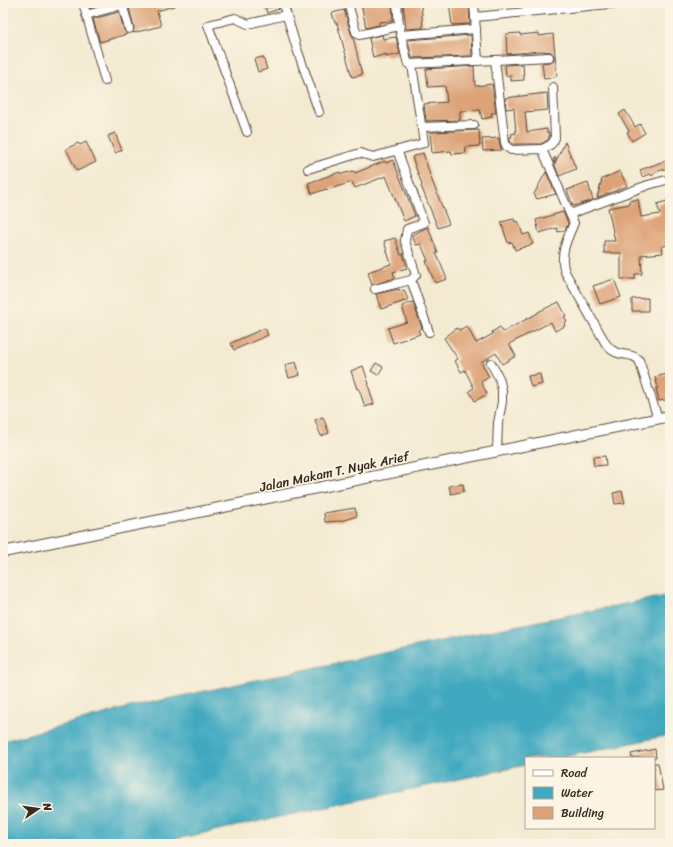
<svg xmlns="http://www.w3.org/2000/svg" width="673" height="847" viewBox="0 0 673 847" font-family="Sriracha,sans-serif">
<style>
.water{fill:#40a9c0;stroke:#3e6a6f}
.building{fill:#dda277}
.lines{fill:none;stroke-linecap:round;stroke-linejoin:round}
.minor-casing{stroke:#574739;stroke-width:10}
.tertiary-casing{stroke:#574739;stroke-width:12}
.minor{stroke:#fff;stroke-width:8}
.tertiary{stroke:#fff;stroke-width:10}
.labels{text-anchor:middle;stroke-width:3.5;stroke-linejoin:round;paint-order:stroke}
.street-label{font-size:13px;fill:#3b2a1e;stroke:#fcf5e5}
</style>
<rect width="100%" height="100%" fill="#fcf5e5"/>
<filter id="ink" filterUnits="userSpaceOnUse"><feTurbulence type="fractalNoise" baseFrequency=".025" numOctaves="2"/><feDisplacementMap in="SourceGraphic" scale="8" xChannelSelector="R" yChannelSelector="G"/><feConvolveMatrix kernelMatrix="1 2 1 2 8 2 1 2 1" color-interpolation-filters="sRGB"/></filter>
<filter id="wash" filterUnits="userSpaceOnUse"><feTurbulence type="fractalNoise" baseFrequency=".012" numOctaves="4" result="noise"/><feDisplacementMap in="SourceGraphic" scale="16" xChannelSelector="R" yChannelSelector="G"/><feGaussianBlur stdDeviation="0.9" result="paint"/><feColorMatrix in="noise" values="0 0 0 0 0 0 0 0 0 0 0 0 0 0 0 0 0 1.4 0 .05"/><feComposite in="paint" operator="in"/></filter>
<g filter="url(#wash)">
<rect width="100%" height="100%" fill="#f3ead1"/>
<polygon class="water" points="670,595 670,735 560,758 526,758 526,765 152,844 3,844 3,741 134,706 469,635"/>
<g id="blocks">
<g class="building">
<polygon points="89,3 109,3 90,8"/>
<polygon points="128,3 177,3 177,5 157,11 161,26 133,33 134,28"/>
<polygon points="264,3 278,3 279,9 267,13"/>
<polygon points="361,3 392,3 393,21 379,22 379,25 366,28"/>
<polygon points="403,3 421,3 423,28 406,29"/>
<polygon points="449,3 469,3 470,24 452,25"/>
<polygon points="344,10 351,33 353,37 362,75 352,77 337,23 335,23 332,13"/>
<polygon points="119,12 124,30 127,34 100,42 93,19"/>
<polygon points="520,33 520,35 539,33 539,36 553,34 557,76 551,78 544,79 542,63 550,62 554,60 554,56 551,52 541,51 507,54 506,34"/>
<polygon points="382,35 383,39 396,37 400,54 386,57 386,54 373,58 369,38"/>
<polygon points="471,35 472,56 412,58 408,40"/>
<polygon points="263,57 267,69 258,72 254,59"/>
<polygon points="523,64 524,80 511,81 511,75 506,76 505,65"/>
<polygon points="474,66 475,86 492,84 496,113 491,113 492,117 482,119 480,110 460,111 460,120 426,121 424,104 447,102 445,86 428,87 426,69"/>
<polygon points="547,93 548,110 525,112 527,132 547,129 547,133 549,132 549,139 541,144 513,144 510,141 510,137 512,137 511,134 516,133 514,108 506,109 505,98"/>
<polygon points="625,110 635,127 640,124 645,133 632,141 627,132 629,131 619,114"/>
<polygon points="479,130 480,146 465,147 466,153 452,154 451,151 432,153 430,132"/>
<polygon points="115,133 122,150 115,153 108,136"/>
<polygon points="499,138 501,150 483,151 482,139"/>
<polygon points="86,142 96,162 77,171 66,149 78,143 80,145"/>
<polygon points="565,142 576,169 559,176 553,160 555,157 555,163"/>
<polygon points="423,153 431,178 449,224 438,228 421,186 422,185 412,157"/>
<polygon points="670,159 670,167 656,172 652,176 651,174 642,177 640,170"/>
<polygon points="393,160 415,216 404,221 386,176 355,188 352,182 327,190 326,189 312,194 308,183 340,172 341,174 354,171 355,173 385,161 386,163"/>
<polygon points="620,171 627,186 597,198 602,179"/>
<polygon points="546,172 556,194 537,199 534,194"/>
<polygon points="588,183 593,200 573,206 567,190"/>
<polygon points="638,199 641,217 660,214 657,204 667,201 670,213 670,245 662,246 663,253 641,255 642,274 635,274 635,279 621,279 621,253 604,253 604,241 615,241 608,208 630,204 629,201"/>
<polygon points="563,212 568,223 565,230 558,232 557,228 539,233 536,220"/>
<polygon points="514,219 515,222 518,221 523,235 529,233 533,244 515,250 512,242 508,243 501,222"/>
<polygon points="428,227 438,253 436,253 447,279 435,283 426,261 428,261 421,244 416,245 412,235"/>
<polygon points="395,238 401,255 403,254 407,268 393,272 395,278 372,285 368,272 391,264 384,241"/>
<polygon points="614,279 621,297 600,304 593,286"/>
<polygon points="399,289 400,292 404,290 408,300 381,309 376,294"/>
<polygon points="648,298 648,311 632,311 632,299"/>
<polygon points="413,302 422,328 418,330 420,334 393,343 388,328 407,322 402,306"/>
<polygon points="559,302 566,316 564,317 567,321 564,323 565,326 555,331 551,322 509,344 516,356 502,364 496,353 481,362 489,377 481,382 487,394 475,401 469,391 474,388 465,370 461,372 455,361 458,359 444,338 457,328 459,330 467,326 476,343 493,334 492,332 500,327 503,332 538,313 538,312"/>
<polygon points="265,328 268,335 234,350 231,343"/>
<polygon points="296,362 300,375 289,378 285,365"/>
<polygon points="376,363 383,367 378,375 371,371"/>
<polygon points="363,366 369,384 368,385 374,404 365,407 359,389 357,389 351,371"/>
<polygon points="540,374 542,384 531,387 528,376"/>
<polygon points="667,374 670,386 670,399 659,401 656,388 658,388 655,377"/>
<polygon points="323,417 329,433 321,436 315,420"/>
<polygon points="605,456 606,465 594,466 593,457"/>
<polygon points="463,484 464,491 451,494 449,486"/>
<polygon points="622,491 625,503 615,504 613,493"/>
<polygon points="355,508 357,516 341,521 325,522 324,513"/>
<polygon points="655,749 656,758 632,758 631,754"/>
<polygon points="654,763 658,763 663,790 654,791"/>
</g>
</g>
</g>
<g filter="url(#ink)">
<use href="#blocks" fill-opacity="0" stroke="#574739" stroke-width="1"/>
<g class="lines">
<defs>
<g id="minor">
<polyline points="83,3 105,81"/>
<polyline points="122,3 129,29"/>
<polyline points="283,3 296,46 319,112"/>
<polyline points="348,3 356,32 359,35 399,26 407,61 409,64 495,60 505,143 507,147 511,150 542,149 570,214"/>
<polyline points="397,3 399,26"/>
<polyline points="474,3 478,61"/>
<polyline points="86,15 122,5"/>
<polyline points="475,17 620,3"/>
<polyline points="401,35 476,29"/>
<polyline points="495,60 549,57"/>
<polyline points="422,127 474,125"/>
<polyline points="247,132 208,25 235,18 248,24 286,15"/>
<path d="M542 149C548 146 553 145 555 138L553 87"/>
<polyline points="308,169 360,153 373,157 424,143 412,65"/>
<polyline points="411,280 429,332"/>
<polyline points="375,289 411,280 416,275 405,241 407,229 424,223 397,150"/>
<polyline points="491,363 499,378 502,390 502,402 498,423 497,450"/>
<path d="M658 419 639 360C629 350 618 360 606 344L565 272C559 255 567 239 574 223L570 214 648 185 670 179"/>
</g>
<polyline id="tertiary" points="3,552 670,416"/>
</defs>
<use href="#minor" class="minor-casing"/>
<use href="#tertiary" class="tertiary-casing"/>
<use href="#minor" class="minor"/>
<use href="#tertiary" class="tertiary"/>
</g>
</g>
<g class="labels">
<g class="street-label">
<text transform="translate(334 471) rotate(-12)" y="5">Jalan Makam T. Nyak Arief</text>
</g>
</g>
<rect width="673" height="847" fill="none" stroke="#fcf5e5" stroke-width="16"/>
<rect x="525" y="757" width="130" height="72" fill="#fcf5e5" stroke="#afa495"/>
<rect x="533" y="770" width="20" height="6" fill="#ffffff" stroke="#afa495"/>
<text x="561" y="777" font-size="12" fill="#3b2a1e">Road</text>
<rect x="533" y="787" width="20" height="12" fill="#40a9c0" stroke="#afa495"/>
<text x="561" y="797" font-size="12" fill="#3b2a1e">Water</text>
<rect x="533" y="807" width="20" height="12" fill="#dda277" stroke="#afa495"/>
<text x="561" y="817" font-size="12" fill="#3b2a1e">Building</text>
<g transform="translate(38 809) rotate(77)" stroke="#fcf5e5" stroke-width="3" paint-order="stroke">
<path d="M0-3L7 15L0 10L-7 15Z" fill="#3b2a1e"/>
<text y="-6" font-size="11" font-weight="bold" text-anchor="middle" fill="#3b2a1e">N</text>
</g>
</svg>
